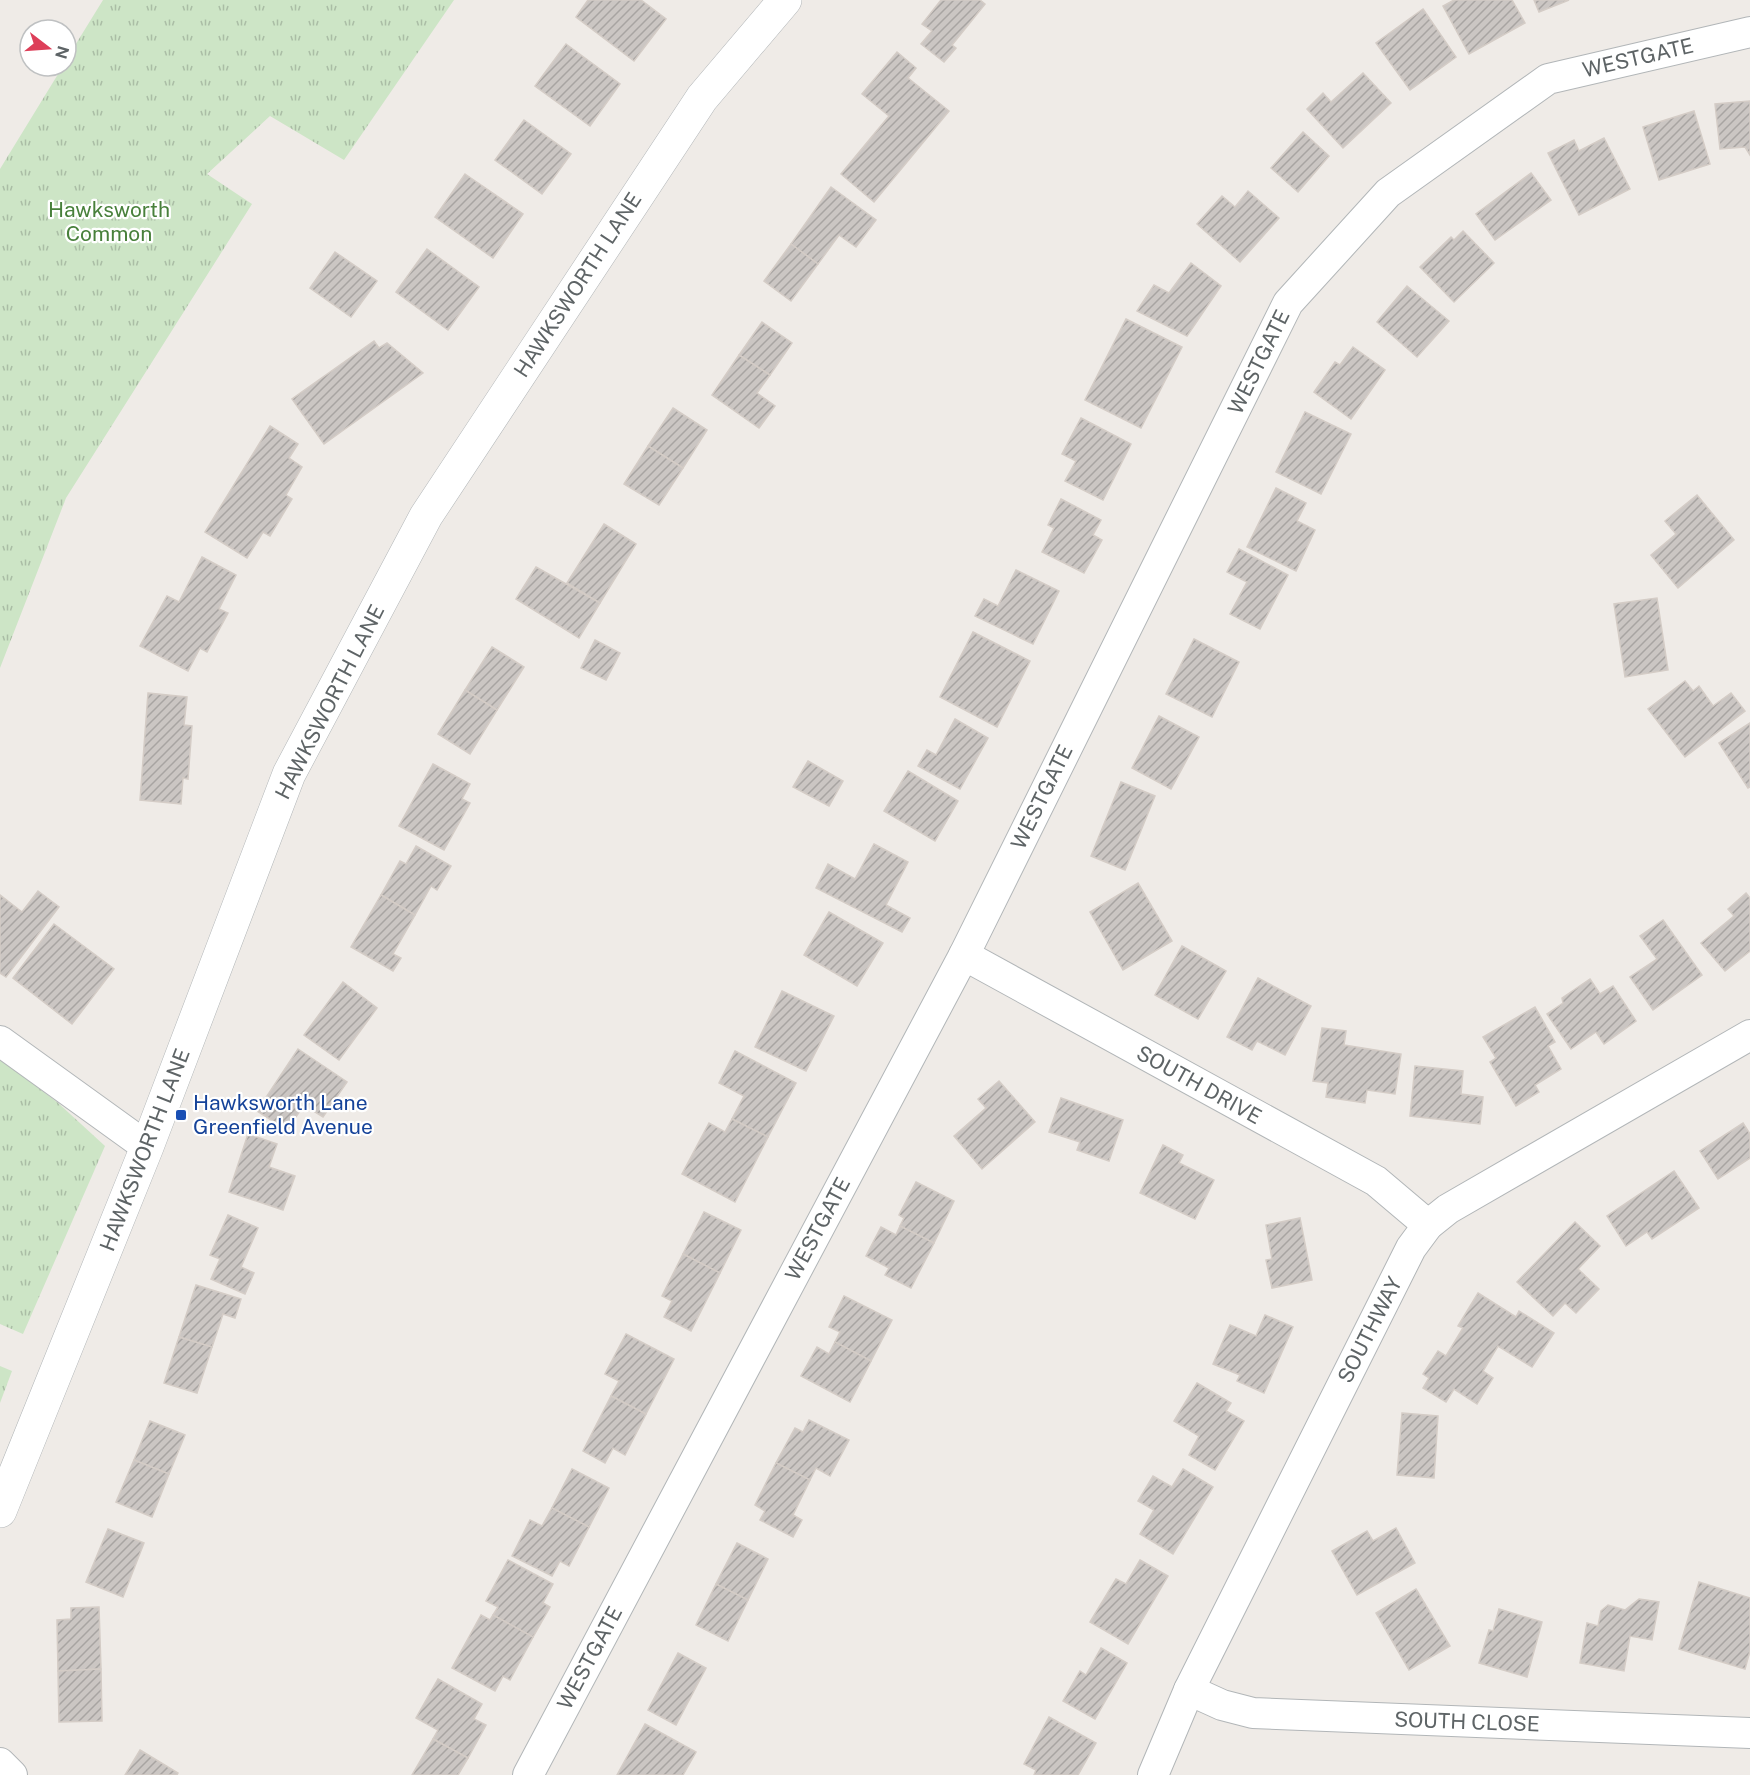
<svg xmlns="http://www.w3.org/2000/svg" width="1750" height="1775" viewBox="0 0 1750 1775" font-family="'Public Sans',sans-serif">
<style>
.grass{fill:url(#grass-tufts)}
.building{fill:url(#building-hatch);stroke:#d4ccc6;stroke-width:1.5}
.lines{fill:none;stroke-linecap:round;stroke-linejoin:round}
.minor-casing{stroke:#b2b6b8;stroke-width:32}
.tertiary-casing{stroke:#b2b6b8;stroke-width:34}
.minor{stroke:#fff;stroke-width:30}
.tertiary{stroke:#fff;stroke-width:33}
.transit-dot{fill:#1a4fb4;stroke:#fff;stroke-width:2}
.labels{text-anchor:middle;stroke-width:4.5;stroke-linejoin:round;paint-order:stroke}
.street-label{font-size:21px;fill:#5e6466;stroke:#fff}
.park-label{font-size:21px;fill:#48803b;stroke:#fff}
.transit-label{font-size:21px;fill:#164399;stroke:#fff;text-anchor:start}
</style>
<defs>
<pattern id="grass-tufts" width="24" height="20" patternUnits="userSpaceOnUse" patternTransform="scale(1.5)"><rect width="24" height="20" fill="#cde5c6"/><path d="M3 7l-1-3M5 7V3M7 7l1-3M15 17l-1-3M17 17v-4M19 17l1-3" fill="none" stroke="#aabda5"/></pattern>
<pattern id="building-hatch" width="6" height="6" patternUnits="userSpaceOnUse" patternTransform="scale(1.5)"><rect width="6" height="6" fill="#cbc6c3"/><path d="M-1 1l2-2M0 6l6-6M5 7l2-2" fill="none" stroke="#a8a4a2"/></pattern>
</defs>
<rect width="100%" height="100%" fill="#efebe7"/>
<g class="grass">
<polygon points="103,0 454,0 344,160 270,116 207,174 252,204 66,498 0,668 0,169 63,66 66,66 66,60"/>
<polygon points="0,1059 57,1102 105,1146 23,1334 0,1324"/>
<polygon points="0,1366 12,1371 0,1403"/>
</g>
<g class="building">
<polygon points="588,0 641,0 666,19 634,61 576,17"/>
<polygon points="941,0 980,0 985,4 952,45 956,48 944,62 921,44 932,31 922,24"/>
<polygon points="1454,0 1512,0 1525,23 1469,54 1443,6"/>
<polygon points="1534,0 1569,0 1539,12"/>
<polygon points="1423,9 1456,57 1410,90 1376,43"/>
<polygon points="566,44 620,84 590,126 535,86"/>
<polygon points="897,52 916,68 908,78 949,111 874,202 841,174 889,116 862,94"/>
<polygon points="1363,73 1391,103 1343,148 1307,109 1323,93 1331,102"/>
<polygon points="1750,101 1750,155 1745,147 1720,149 1715,104"/>
<polygon points="1694,111 1710,164 1659,180 1643,127"/>
<polygon points="524,120 571,154 542,194 495,160"/>
<polygon points="1303,132 1329,156 1298,192 1271,168"/>
<polygon points="1604,138 1630,189 1579,215 1548,153 1574,140 1579,151"/>
<polygon points="1531,173 1551,200 1495,240 1476,214"/>
<polygon points="465,174 523,214 493,258 435,217"/>
<polygon points="831,187 876,220 856,247 839,235 818,264 791,244"/>
<polygon points="1248,191 1279,218 1240,262 1197,224 1222,196 1235,207"/>
<polygon points="1463,231 1494,263 1454,302 1420,267 1451,237 1454,240"/>
<polygon points="791,244 818,264 791,301 764,281"/>
<polygon points="427,249 479,287 448,330 396,292"/>
<polygon points="335,252 377,281 351,317 310,288"/>
<polygon points="1191,263 1221,286 1187,336 1137,311 1154,285 1169,293"/>
<polygon points="1407,286 1449,321 1417,357 1377,322"/>
<polygon points="1126,319 1182,347 1141,428 1085,400"/>
<polygon points="762,322 792,343 770,375 739,355"/>
<polygon points="374,341 379,348 387,343 423,373 324,444 292,399"/>
<polygon points="1353,347 1385,370 1351,419 1314,392 1335,362 1340,365"/>
<polygon points="739,355 770,375 757,393 775,406 759,428 712,395"/>
<polygon points="673,408 707,430 683,468 648,446"/>
<polygon points="1305,412 1351,434 1321,494 1276,472"/>
<polygon points="1081,418 1131,444 1103,500 1065,481 1076,461 1062,454"/>
<polygon points="270,426 298,444 289,458 302,467 286,495 292,499 270,536 263,532 247,558 205,532"/>
<polygon points="648,446 683,468 659,505 624,484"/>
<polygon points="1276,488 1306,503 1297,521 1315,530 1296,571 1247,547"/>
<polygon points="1697,495 1734,540 1678,588 1651,555 1676,534 1665,521"/>
<polygon points="1061,499 1101,520 1093,535 1102,540 1084,573 1042,552 1054,528 1048,525"/>
<polygon points="604,524 636,544 600,603 567,583"/>
<polygon points="1239,549 1288,575 1260,629 1230,614 1247,582 1227,572"/>
<polygon points="202,557 236,575 219,609 228,613 207,652 200,648 188,671 140,646 167,596 179,602"/>
<polygon points="536,567 600,603 579,638 516,599"/>
<polygon points="1016,570 1059,591 1033,644 975,616 984,599 998,606"/>
<polygon points="1657,598 1668,670 1625,677 1614,604"/>
<polygon points="973,632 1030,661 997,727 940,697"/>
<polygon points="1194,639 1239,662 1212,717 1166,694"/>
<polygon points="595,640 620,653 606,680 581,668"/>
<polygon points="492,647 524,667 497,710 465,690"/>
<polygon points="1685,681 1693,691 1699,686 1713,706 1731,693 1745,711 1685,757 1648,709"/>
<polygon points="465,690 497,710 470,754 438,734"/>
<polygon points="148,693 187,697 184,725 192,726 188,779 183,778 181,804 140,800"/>
<polygon points="1159,716 1199,737 1171,789 1132,768"/>
<polygon points="955,719 988,738 960,789 918,766 927,750 936,755"/>
<polygon points="1750,723 1750,787 1748,788 1719,743"/>
<polygon points="808,761 843,781 829,806 793,787"/>
<polygon points="433,764 470,784 462,799 470,803 444,850 399,826"/>
<polygon points="908,771 958,801 935,841 884,811"/>
<polygon points="1121,782 1155,796 1125,870 1091,856"/>
<polygon points="874,844 908,862 886,905 910,918 902,932 816,888 828,864 855,879"/>
<polygon points="416,846 451,866 437,890 431,886 415,915 381,895 400,861 406,864"/>
<polygon points="1138,883 1172,941 1123,970 1090,912"/>
<polygon points="38,891 59,907 6,977 0,973 0,895 22,912"/>
<polygon points="1746,893 1750,898 1750,951 1725,971 1701,943 1734,916 1728,909"/>
<polygon points="381,895 415,915 393,954 401,958 393,971 351,947"/>
<polygon points="829,912 883,943 857,986 804,955"/>
<polygon points="1663,920 1702,975 1653,1010 1630,977 1657,959 1640,936"/>
<polygon points="54,924 114,969 72,1024 13,978"/>
<polygon points="1182,946 1226,971 1198,1019 1155,995"/>
<polygon points="1258,978 1311,1006 1285,1055 1257,1041 1252,1050 1227,1037"/>
<polygon points="1590,979 1600,994 1613,986 1636,1021 1604,1044 1596,1032 1571,1049 1547,1014 1563,1003 1562,998"/>
<polygon points="343,982 377,1008 339,1060 304,1035"/>
<polygon points="782,991 834,1016 806,1071 755,1047"/>
<polygon points="1535,1007 1555,1042 1548,1046 1561,1069 1535,1085 1539,1092 1516,1106 1490,1062 1496,1058 1483,1037"/>
<polygon points="1322,1028 1346,1031 1344,1045 1401,1054 1395,1094 1367,1090 1365,1103 1326,1097 1328,1083 1313,1081"/>
<polygon points="298,1049 347,1082 323,1117 304,1105 287,1130 257,1111"/>
<polygon points="735,1051 796,1083 768,1137 732,1119 744,1096 719,1083"/>
<polygon points="1415,1066 1463,1071 1461,1094 1483,1097 1480,1124 1410,1116"/>
<polygon points="999,1081 1035,1122 982,1169 954,1136 986,1108 978,1099"/>
<polygon points="1061,1098 1123,1120 1109,1161 1077,1150 1080,1142 1049,1132"/>
<polygon points="732,1119 768,1137 735,1202 682,1174 709,1123 725,1132"/>
<polygon points="1743,1123 1750,1134 1750,1158 1718,1179 1700,1151"/>
<polygon points="248,1134 277,1144 269,1167 295,1176 283,1210 229,1192"/>
<polygon points="1163,1145 1183,1155 1179,1163 1214,1180 1195,1219 1140,1193"/>
<polygon points="1674,1171 1699,1208 1652,1239 1647,1232 1626,1246 1607,1216"/>
<polygon points="916,1182 954,1201 934,1243 900,1226 904,1218 899,1215"/>
<polygon points="704,1212 741,1230 720,1273 683,1254"/>
<polygon points="228,1215 258,1228 241,1267 254,1273 245,1294 211,1279 220,1259 210,1255"/>
<polygon points="1300,1218 1312,1280 1272,1288 1266,1260 1272,1259 1266,1225"/>
<polygon points="1575,1222 1600,1246 1578,1269 1599,1289 1576,1313 1565,1303 1553,1316 1517,1282"/>
<polygon points="900,1226 934,1243 911,1288 885,1275 889,1268 866,1256 881,1227 896,1235"/>
<polygon points="683,1254 720,1273 691,1331 664,1317 672,1301 662,1296"/>
<polygon points="196,1285 241,1299 235,1318 223,1314 212,1347 179,1337"/>
<polygon points="1478,1293 1516,1317 1519,1311 1554,1333 1532,1367 1498,1346 1483,1371 1493,1378 1477,1404 1454,1389 1446,1402 1423,1388 1429,1378 1423,1374 1438,1351 1446,1356 1463,1328 1458,1326"/>
<polygon points="844,1296 892,1320 871,1361 835,1342 840,1332 829,1327"/>
<polygon points="1265,1315 1293,1327 1264,1393 1237,1381 1240,1375 1213,1364 1230,1325 1256,1336"/>
<polygon points="626,1334 674,1359 646,1414 611,1396 619,1381 605,1374"/>
<polygon points="179,1337 212,1347 197,1393 164,1383"/>
<polygon points="835,1342 871,1361 850,1402 801,1376 817,1347 829,1354"/>
<polygon points="1197,1383 1231,1403 1226,1411 1244,1421 1215,1470 1189,1455 1199,1436 1174,1421"/>
<polygon points="611,1396 646,1414 625,1455 613,1448 605,1463 583,1451"/>
<polygon points="1402,1413 1438,1416 1434,1478 1397,1475"/>
<polygon points="809,1420 849,1440 830,1476 816,1468 810,1480 776,1463 795,1428 803,1432"/>
<polygon points="150,1421 185,1435 169,1474 134,1460"/>
<polygon points="134,1460 169,1474 152,1517 116,1502"/>
<polygon points="776,1463 810,1480 793,1515 802,1520 793,1537 760,1520 765,1511 755,1505"/>
<polygon points="572,1469 609,1488 589,1527 552,1508"/>
<polygon points="1183,1469 1213,1487 1173,1554 1140,1534 1154,1510 1138,1501 1153,1476 1172,1487"/>
<polygon points="552,1508 589,1527 569,1566 560,1561 552,1576 512,1556 530,1520 542,1526"/>
<polygon points="1396,1528 1415,1563 1357,1595 1332,1551 1367,1531 1373,1541"/>
<polygon points="108,1529 144,1543 123,1597 86,1582"/>
<polygon points="737,1543 768,1559 748,1600 716,1584"/>
<polygon points="508,1560 553,1584 543,1603 550,1607 533,1637 493,1615 498,1607 486,1601"/>
<polygon points="1140,1560 1168,1576 1128,1644 1090,1622 1116,1579 1126,1584"/>
<polygon points="1699,1582 1750,1598 1750,1651 1745,1669 1679,1649"/>
<polygon points="716,1584 748,1600 728,1641 696,1625"/>
<polygon points="1416,1589 1450,1646 1409,1670 1376,1613"/>
<polygon points="1639,1599 1659,1602 1652,1640 1630,1636 1624,1671 1580,1663 1587,1623 1598,1626 1601,1611 1608,1605 1625,1610"/>
<polygon points="99,1607 101,1669 58,1671 57,1620 71,1619 71,1608"/>
<polygon points="1499,1609 1542,1622 1527,1677 1479,1663 1489,1630 1493,1631"/>
<polygon points="481,1615 490,1620 493,1615 533,1637 510,1680 503,1676 495,1691 452,1668"/>
<polygon points="1101,1648 1127,1663 1095,1719 1063,1701 1080,1671 1086,1675"/>
<polygon points="678,1653 706,1668 676,1725 648,1710"/>
<polygon points="101,1669 102,1721 59,1722 58,1671"/>
<polygon points="438,1679 482,1704 474,1719 486,1725 468,1758 433,1739 438,1730 416,1718"/>
<polygon points="1049,1717 1096,1743 1078,1775 1034,1775 1036,1770 1024,1764"/>
<polygon points="645,1724 696,1752 683,1775 617,1775"/>
<polygon points="433,1739 468,1758 458,1775 412,1775"/>
<polygon points="140,1750 178,1773 177,1775 125,1775"/>
</g>
<g class="lines">
<defs>
<g id="minor">
<polyline points="964,955 1376,1181 1428,1225"/>
<polyline points="0,1041 147,1147"/>
<polyline points="1189,1690 1222,1705 1253,1713 1750,1733"/>
<polyline points="0,1763 12,1775"/>
<polyline points="528,1775 964,955 1288,303 1388,193 1548,79 1750,32"/>
<polyline points="1153,1775 1189,1690 1411,1248 1428,1225 1448,1209 1750,1035"/>
</g>
<polyline id="tertiary" points="0,1511 147,1147 289,774 426,516 702,98 785,0"/>
</defs>
<use href="#minor" class="minor-casing"/>
<use href="#tertiary" class="tertiary-casing"/>
<use href="#minor" class="minor"/>
<use href="#tertiary" class="tertiary"/>
</g>
<rect class="transit-dot" x="175" y="1109" width="12" height="12" rx="3"/>
<g class="labels">
<g class="street-label">
<text transform="translate(1638 58) rotate(-13)" y="7">WESTGATE</text>
<text transform="translate(578 285) rotate(-57)" y="7">HAWKSWORTH LANE</text>
<text transform="translate(1259 362) rotate(-64)" y="7">WESTGATE</text>
<text transform="translate(330 702) rotate(-63)" y="7">HAWKSWORTH LANE</text>
<text transform="translate(1042 797) rotate(-64)" y="7">WESTGATE</text>
<text transform="translate(1199 1085) rotate(29)" y="7">SOUTH DRIVE</text>
<text transform="translate(145 1150) rotate(-69)" y="7">HAWKSWORTH LANE</text>
<text transform="translate(818 1229) rotate(-62)" y="7">WESTGATE</text>
<text transform="translate(1370 1330) rotate(-63)" y="7">SOUTHWAY</text>
<text transform="translate(590 1658) rotate(-62)" y="7">WESTGATE</text>
<text transform="translate(1467 1722) rotate(2)" y="7">SOUTH CLOSE</text>
</g>
<g class="park-label">
<text x="109" y="217">Hawksworth<tspan x="109" dy="24">Common</tspan></text>
</g>
<g class="transit-label">
<text x="193" y="1110">Hawksworth Lane<tspan x="193" dy="24">Greenfield Avenue</tspan></text>
</g>
</g>
<g transform="translate(48 48) rotate(107)"><circle r="28" fill="#ffffff" stroke="#bfc1c2" stroke-width="1.5"/>
<path d="M0-4.5L10 22L0 15L-10 22Z" fill="#dd3f59"/>
<text y="-9" font-size="16" font-weight="bold" text-anchor="middle" fill="#5e6466">N</text>
</g>
</svg>
